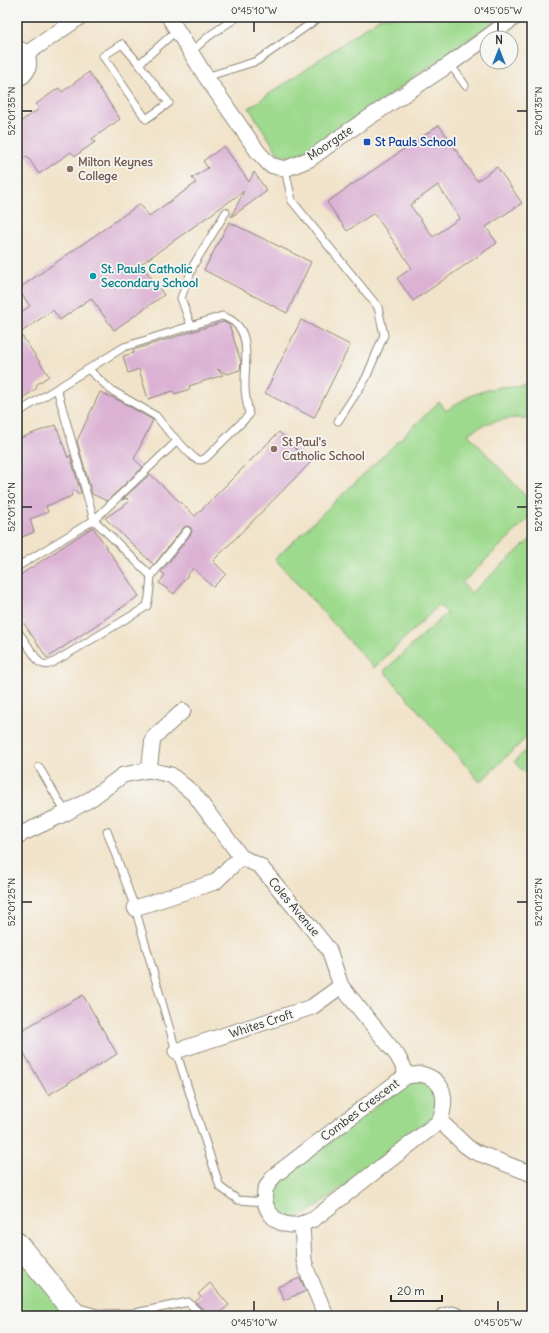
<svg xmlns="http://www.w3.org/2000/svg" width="549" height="1333" viewBox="0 0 549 1333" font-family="Delius,sans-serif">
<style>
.green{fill:#9eda8e;stroke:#64825c}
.building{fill:#dbb2d4;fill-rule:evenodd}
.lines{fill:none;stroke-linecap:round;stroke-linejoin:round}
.lane-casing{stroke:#8e877a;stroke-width:9}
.street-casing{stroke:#8e877a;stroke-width:17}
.secondary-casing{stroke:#8e877a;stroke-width:23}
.lane{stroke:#fff;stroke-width:7}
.street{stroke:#fff;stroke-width:15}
.secondary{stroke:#fff;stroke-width:21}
.ticks{fill:none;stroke:#2b2b2b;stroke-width:1.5}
.transit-dot{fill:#1a4fb4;stroke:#f6f6f2;stroke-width:1.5}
.education-dot{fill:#8d6e63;stroke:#f6f6f2;stroke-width:1.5}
.culture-dot{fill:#0f9aa8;stroke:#f6f6f2;stroke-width:1.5}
.labels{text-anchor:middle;stroke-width:3.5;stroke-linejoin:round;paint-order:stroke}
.transit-label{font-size:12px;font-weight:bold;fill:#164399;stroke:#f6f6f2;text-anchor:start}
.street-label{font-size:12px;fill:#2b2b2b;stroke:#f6f6f2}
.education-label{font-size:12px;font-weight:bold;fill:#785e54;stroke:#f6f6f2;text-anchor:start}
.culture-label{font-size:12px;font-weight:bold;fill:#0d838f;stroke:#f6f6f2;text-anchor:start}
.neatline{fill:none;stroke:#2b2b2b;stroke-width:1.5}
.ticks-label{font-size:10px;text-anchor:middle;fill:#2b2b2b}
</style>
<rect width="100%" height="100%" fill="#f6f6f2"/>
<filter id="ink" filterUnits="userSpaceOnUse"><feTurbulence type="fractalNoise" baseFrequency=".025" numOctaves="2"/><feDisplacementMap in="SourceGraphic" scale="8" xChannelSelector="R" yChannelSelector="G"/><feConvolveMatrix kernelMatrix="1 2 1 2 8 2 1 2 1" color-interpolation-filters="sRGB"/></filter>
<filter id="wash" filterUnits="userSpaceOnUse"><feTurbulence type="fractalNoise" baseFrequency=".012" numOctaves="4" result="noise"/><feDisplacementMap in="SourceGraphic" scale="16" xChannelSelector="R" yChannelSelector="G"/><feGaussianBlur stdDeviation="0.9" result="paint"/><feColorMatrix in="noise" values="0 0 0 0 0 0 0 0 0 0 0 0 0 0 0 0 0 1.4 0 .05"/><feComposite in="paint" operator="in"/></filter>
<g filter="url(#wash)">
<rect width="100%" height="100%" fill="#f1e3c9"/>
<g class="green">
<polygon points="381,17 501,17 325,140 291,158 278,153 249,108"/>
<path d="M532 377V418C508 417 488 420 468 434L532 503V515L462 583 471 593 532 538V732L480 782 384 671 447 613 439 605 374 668 275 559 439 402 446 411 456 404 472 395 487 390 500 387 523 385Z"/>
<polygon points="532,744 532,780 514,762"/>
<path d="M411 1082C423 1081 438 1087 438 1102 437 1107 435 1113 433 1117L308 1213C306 1214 303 1216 300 1217 285 1222 269 1208 272 1192 273 1188 276 1185 279 1181L403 1086Z"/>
<polygon points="17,1251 70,1316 23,1316 17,1308"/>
</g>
<g id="blocks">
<g class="building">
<polygon points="89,72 120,119 92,139 95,142 75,156 71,152 39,174 27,156 23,159 17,151 17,124 39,109 36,104 59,88 62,92"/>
<path d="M439 125 477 181 497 167 522 203 486 227 497 243 413 301 397 278 412 268 374 213 347 231 327 202ZM438 185 460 218 433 237 410 205Z"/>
<polygon points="224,146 249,182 254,172 267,191 231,217 244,191 141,264 164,295 114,330 91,298 60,320 53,310 20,333 49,376 36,385 37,388 17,402 17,315 30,306 18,289 140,204 149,216 196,183 192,178 208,168 203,161"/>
<polygon points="229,222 311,262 287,313 204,270"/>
<polygon points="301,320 350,345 314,418 265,393"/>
<polygon points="223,322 228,324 230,327 241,362 240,370 227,374 217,369 223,375 189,386 190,389 175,394 173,391 148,399 139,369 128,373 123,356 134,353 133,350"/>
<polygon points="100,392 120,401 153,420 134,459 143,467 107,501 92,494 77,441"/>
<polygon points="56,425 68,458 70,455 81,493 79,494 75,490 71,494 72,496 46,506 48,512 30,519 34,532 17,539 17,439"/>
<polygon points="279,432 310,463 213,561 226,574 213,587 193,568 174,594 159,583 165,575 161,572 191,534 192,530 190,527 186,526 183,528 154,565 105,518 129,502 127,498 122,500 150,474 195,516"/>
<polygon points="93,527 139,596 47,658 17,613 17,577"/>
<polygon points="83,995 117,1054 48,1095 17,1041 17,1033"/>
<polygon points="300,1278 306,1291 284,1300 278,1287"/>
<polygon points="210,1283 229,1305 216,1316 207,1316 206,1312 195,1302 201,1297 198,1294"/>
</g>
</g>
</g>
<g filter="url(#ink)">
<use href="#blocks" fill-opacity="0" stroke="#8e877a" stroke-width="1"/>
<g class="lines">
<defs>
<g id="lane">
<polyline points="191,52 209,36 237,17"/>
<polyline points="139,64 122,44 103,56 146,119 169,103 139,64 177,30"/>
<polyline points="450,64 465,85"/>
<polyline points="206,77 257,61 320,17"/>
<polyline points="285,169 292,201 378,307 384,335 366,378 338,421"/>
<polyline points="191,326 181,298 194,264 226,212"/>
<polyline points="57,389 94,520 151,576"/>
<path d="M17 413 124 347 222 316C255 326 244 361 245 388 245 397 248 406 249 415L207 457C202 461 199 461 193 457L169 432 156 416 111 390 88 369"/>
<polyline points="17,567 94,520 177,441"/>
<path d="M17 630 39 662C45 666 48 665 54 662L141 610 147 606 149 597 151 576 187 531"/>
<polyline points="39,767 66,813"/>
<polyline points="107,831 135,908 176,1051 220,1187 238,1200 265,1202"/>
<polyline points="76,1307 101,1314 135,1313 139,1316"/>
<polyline points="135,1313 188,1302 202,1316"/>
</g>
<g id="street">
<polyline points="169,17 206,77 258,152 270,165 285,169 310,159 347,132 450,64 515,17"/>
<path d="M17 48C33 53 32 74 17 79"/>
<polyline points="26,54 80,17"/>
<polyline points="149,770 153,738 183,711"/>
<polyline points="17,836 66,813 92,798 123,775 149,770 171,775 194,794 241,857 260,866 301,915 329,950 341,986 397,1055 403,1066 407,1076"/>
<polyline points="135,908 215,882 241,857"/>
<polyline points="176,1051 312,1007 341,986"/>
<path d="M421 1074C446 1080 447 1100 440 1121L314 1219C306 1222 299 1226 290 1225 273 1223 262 1207 265 1191 267 1184 271 1180 275 1175L397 1082 407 1076Z"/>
<polyline points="440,1121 466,1146 473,1151 532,1174"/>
<polyline points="302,1224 304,1260 307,1271 326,1316"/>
<polyline points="443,1316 452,1314 458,1316"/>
</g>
<polyline id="secondary" points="17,1243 77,1316"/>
</defs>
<use href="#lane" class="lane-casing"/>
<use href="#street" class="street-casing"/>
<use href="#secondary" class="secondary-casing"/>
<use href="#lane" class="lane"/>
<use href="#street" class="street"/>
<use href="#secondary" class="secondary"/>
</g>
</g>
<path class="ticks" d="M254 22V32M498 22V32M22 111H32M517 111H527M22 507H32M517 507H527M22 902H32M517 902H527M254 1301V1311M498 1301V1311"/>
<rect class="transit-dot" x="363" y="138" width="8" height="8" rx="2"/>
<g class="education-dot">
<circle cx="70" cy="169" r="4"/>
<circle cx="274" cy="449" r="4"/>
</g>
<circle class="culture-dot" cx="93" cy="276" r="4"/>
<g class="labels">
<g class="transit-label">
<text x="375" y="146">St Pauls School</text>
</g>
<g class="street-label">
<text transform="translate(330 143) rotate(-34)" y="4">Moorgate</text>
<text transform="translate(294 907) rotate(50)" y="4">Coles Avenue</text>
<text transform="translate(261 1024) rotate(-18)" y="4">Whites Croft</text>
<text transform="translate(360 1110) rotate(-37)" y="4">Combes Crescent</text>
</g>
<g class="education-label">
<text x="78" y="166">Milton Keynes<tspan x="78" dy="14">College</tspan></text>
<text x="282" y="446">St Paul's<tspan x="282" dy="14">Catholic School</tspan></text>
</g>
<g class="culture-label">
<text x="101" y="273">St. Pauls Catholic<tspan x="101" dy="14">Secondary School</tspan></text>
</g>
</g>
<rect width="549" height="1333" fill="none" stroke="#f6f6f2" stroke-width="44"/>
<g transform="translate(499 50)"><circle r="19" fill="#f6f6f2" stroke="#a5a5a2"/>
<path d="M0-3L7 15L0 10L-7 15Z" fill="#1f6fb2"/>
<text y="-6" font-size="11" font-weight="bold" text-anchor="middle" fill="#2b2b2b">N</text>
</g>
<path d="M391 1295v6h51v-6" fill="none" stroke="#2b2b2b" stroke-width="2"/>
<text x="397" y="1295" font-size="12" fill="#2b2b2b" stroke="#f6f6f2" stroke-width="3" paint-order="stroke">20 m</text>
<rect x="22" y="22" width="505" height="1289" class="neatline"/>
<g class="ticks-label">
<text x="254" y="14">0°45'10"W</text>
<text x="498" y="14">0°45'05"W</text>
<text transform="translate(11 111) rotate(-90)" y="4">52°01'35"N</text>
<text transform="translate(538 111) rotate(-90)" y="4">52°01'35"N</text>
<text transform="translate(11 507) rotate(-90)" y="4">52°01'30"N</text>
<text transform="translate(538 507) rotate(-90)" y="4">52°01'30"N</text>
<text transform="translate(11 902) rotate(-90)" y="4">52°01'25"N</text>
<text transform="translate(538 902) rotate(-90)" y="4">52°01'25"N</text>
<text x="254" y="1326">0°45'10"W</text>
<text x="498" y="1326">0°45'05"W</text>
</g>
</svg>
